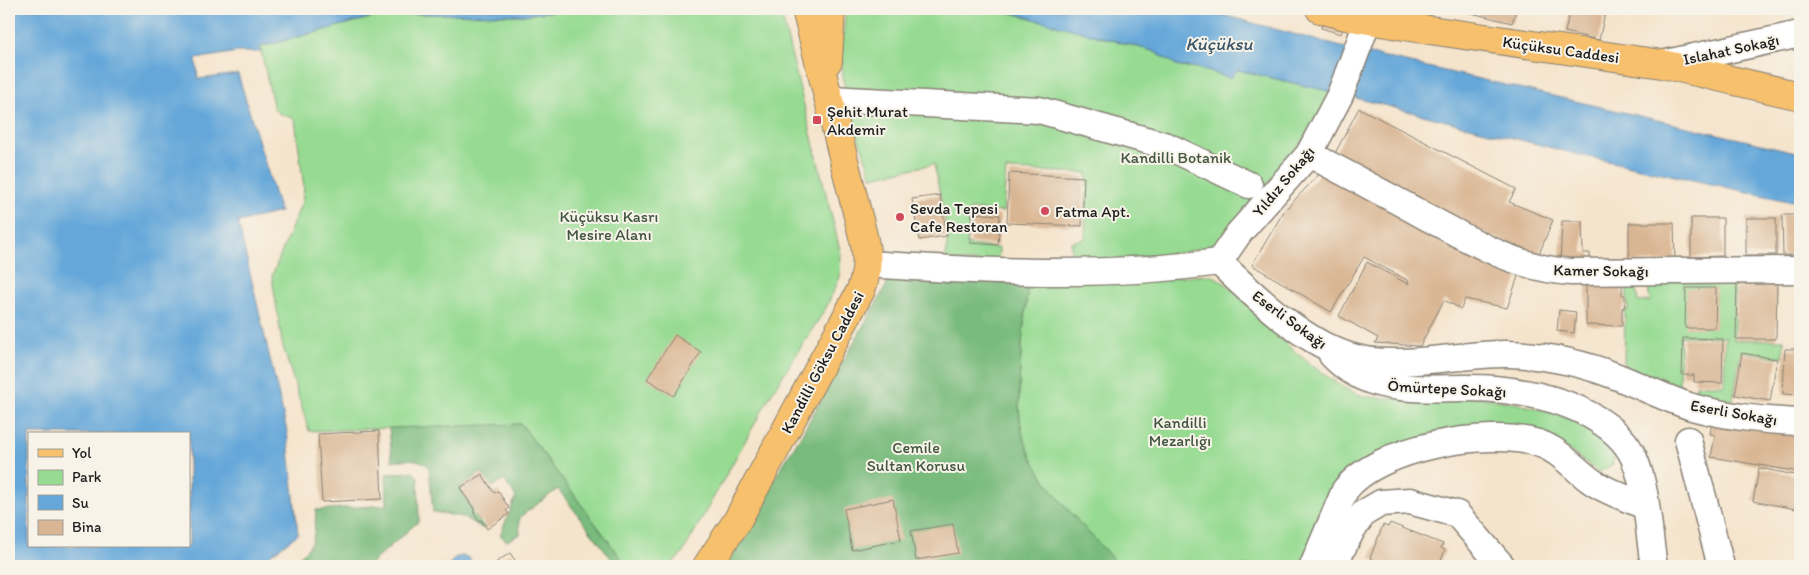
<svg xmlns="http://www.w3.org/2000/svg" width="1809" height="575" viewBox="0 0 1809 575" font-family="Itim,sans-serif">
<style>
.green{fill:#97db93;stroke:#5a7c58}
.forest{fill:#79bb7d;stroke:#4a6c4c}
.water{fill:#65a7d9;stroke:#40627a;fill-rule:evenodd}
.building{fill:#d9b693}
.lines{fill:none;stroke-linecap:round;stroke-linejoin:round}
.street-casing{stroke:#888074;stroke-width:29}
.primary-casing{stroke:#888074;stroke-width:30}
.street{stroke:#fff;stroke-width:26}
.primary{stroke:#f7c06c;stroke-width:28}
.poi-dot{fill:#d1495b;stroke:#f7f3e8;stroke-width:2}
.labels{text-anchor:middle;stroke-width:4;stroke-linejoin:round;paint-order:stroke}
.street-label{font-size:16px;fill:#1c1c1c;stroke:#f7f3e8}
.poi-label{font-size:16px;fill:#1c1c1c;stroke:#f7f3e8;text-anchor:start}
.park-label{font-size:16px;fill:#415540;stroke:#f7f3e8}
.water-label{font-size:18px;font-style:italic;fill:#395468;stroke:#f7f3e8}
</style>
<rect width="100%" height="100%" fill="#f7f3e8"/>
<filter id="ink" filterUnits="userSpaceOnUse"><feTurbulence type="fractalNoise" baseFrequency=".02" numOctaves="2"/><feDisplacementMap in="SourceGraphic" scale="10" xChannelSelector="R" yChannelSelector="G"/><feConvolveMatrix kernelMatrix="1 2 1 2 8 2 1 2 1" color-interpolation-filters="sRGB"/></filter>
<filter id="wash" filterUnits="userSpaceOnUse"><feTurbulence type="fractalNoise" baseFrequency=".0096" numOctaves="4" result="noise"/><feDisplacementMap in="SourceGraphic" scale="20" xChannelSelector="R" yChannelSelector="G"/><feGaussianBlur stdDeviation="1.12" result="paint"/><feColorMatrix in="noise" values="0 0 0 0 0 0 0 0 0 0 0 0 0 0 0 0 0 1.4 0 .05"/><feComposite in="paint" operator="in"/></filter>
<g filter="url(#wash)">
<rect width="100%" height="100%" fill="#f5e4cc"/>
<g class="green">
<polygon points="574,9 780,9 841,254 840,277 826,308 773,391 682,554 669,566 627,566 521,424 309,431 282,343 272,276 302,202 304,188 295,119 278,113 274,109 260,47 377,16 418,14 523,15"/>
<path d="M846 9H997L1153 51 1180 67 1238 70 1332 92 1311 130 1219 243 1185 252 1072 264 1071 242 1085 239 1087 173 1006 170 1003 212 970 209 967 245 999 248 998 263 945 261 948 236 934 164 872 177C862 146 848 115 844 83 840 59 843 33 846 9Z"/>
<path d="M1212 275C1237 289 1255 314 1275 334 1290 348 1306 361 1322 373 1336 383 1351 394 1368 397 1402 401 1437 393 1471 396 1504 400 1602 416 1614 453 1615 456 1613 461 1613 464L1599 472 1546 434 1344 473C1319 497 1314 533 1305 566H1119C1086 528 1041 488 1024 439 1012 403 1025 324 1028 284Z"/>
<polygon points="1735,276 1734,340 1784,340 1783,358 1741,351 1733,400 1726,399 1725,406 1694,398 1696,385 1724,385 1725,337 1680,336 1679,389 1624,365 1625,310 1628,310 1626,282 1635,281 1638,302 1650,301 1647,280"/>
</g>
<g class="forest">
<path d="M897 275 1028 284C1025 324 1012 403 1024 439 1041 488 1086 528 1119 566H721L800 437 889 281Z"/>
<path d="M521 424 627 566H617L558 489 521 516 519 521 520 534 507 541 500 535 516 497 504 480 492 487 482 472 459 488 473 509 472 513 485 528H482L463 517 433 512 429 468C421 456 404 460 392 461L389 428Z"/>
<path d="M409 472H413L418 477 419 521 368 566H287C314 546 314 544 316 510L387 505 386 474Z"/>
</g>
<g class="water">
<path d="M9 9H574L523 15 418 14 377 16 260 47 261 52H237L196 59 198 79 238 74 280 212 238 222 287 431 298 534 256 566H9ZM29 434H189V546H29Z"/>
<polygon points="997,9 1201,9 1345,48 1800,153 1800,200 1788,201 1576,154 1332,92 1238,70 1230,78 1193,67 1180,67 1153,51"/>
<polygon points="463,556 469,558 475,566 448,566 456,557"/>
</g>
<g id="blocks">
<g class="building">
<polygon points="1455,9 1517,9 1512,23"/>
<polygon points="1570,9 1606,9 1599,40 1565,32"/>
<polygon points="1323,19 1344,25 1341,34 1321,28"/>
<polygon points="1359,108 1516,189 1509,202 1553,220 1539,254 1491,236 1332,159"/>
<polygon points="1325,168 1521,268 1507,308 1465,299 1461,309 1444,300 1420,346 1375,343 1378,338 1339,316 1367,262 1408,284 1409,281 1364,257 1331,312 1252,265 1284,211"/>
<polygon points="1009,173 1084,177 1082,226 1007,223"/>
<polygon points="940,195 947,236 919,240 912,199"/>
<polygon points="1797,210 1800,210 1800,255 1783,255 1782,215 1798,215"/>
<polygon points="972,213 1000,215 998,245 970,243"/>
<polygon points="1691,218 1723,218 1723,256 1691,257"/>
<rect x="1746" y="218" width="30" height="37"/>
<polygon points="1562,221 1582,221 1583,253 1590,253 1590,263 1560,264"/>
<polygon points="1629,223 1674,223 1675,261 1629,262"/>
<polygon points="1737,279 1777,280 1776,339 1736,339"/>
<polygon points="1586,281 1622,281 1622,295 1625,295 1625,302 1624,308 1622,308 1622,326 1586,325"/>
<polygon points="1686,288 1716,288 1715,328 1685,328"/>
<polygon points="1559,310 1576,312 1574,333 1557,331"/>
<polygon points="675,335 701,352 674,396 647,379"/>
<polygon points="1683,338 1723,339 1722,383 1694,382 1694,375 1682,375"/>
<polygon points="1785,349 1800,349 1800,395 1783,394"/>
<polygon points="1742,353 1777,359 1770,401 1735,395"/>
<polygon points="1713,416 1800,430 1800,472 1711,457 1715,435 1710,434"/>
<polygon points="379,431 382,499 322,502 318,434"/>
<polygon points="1759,468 1800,476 1796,509 1753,501"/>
<polygon points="482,474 494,493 498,491 509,508 506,510 509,514 487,529 482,521 478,520 474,513 474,509 460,488"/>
<polygon points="893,499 901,540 852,550 844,509"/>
<polygon points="1390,523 1443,544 1441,548 1445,550 1439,566 1373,565 1375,560 1370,558 1383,525 1388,527"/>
<polygon points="953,524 958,553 916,560 911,531"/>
<polygon points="510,553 519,566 491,566"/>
</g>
</g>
</g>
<g filter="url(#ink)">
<use href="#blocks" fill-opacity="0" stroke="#888074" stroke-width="1"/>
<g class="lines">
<defs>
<g id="street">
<polyline points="1662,64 1800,34"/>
<polyline points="830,99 1039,110 1167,146 1249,185"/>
<path d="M1309 154C1347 174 1385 194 1423 215 1470 240 1517 269 1571 272L1800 270"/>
<polyline points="1219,262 1239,233 1309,154 1340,95 1368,20"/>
<path d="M868 264C985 272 1102 278 1219 262 1253 295 1301 340 1346 355 1395 372 1457 353 1508 354 1546 355 1583 363 1618 377 1643 387 1667 399 1692 407 1724 416 1767 421 1800 422"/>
<path d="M1332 355C1376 402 1437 384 1494 389 1528 392 1565 400 1595 418 1612 428 1626 440 1634 458 1648 491 1648 531 1654 566"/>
<polyline points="1688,440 1721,566"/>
<path d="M1313 566 1345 490C1378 447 1488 428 1538 443 1560 450 1572 467 1590 480 1606 492 1627 498 1645 506"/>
<polyline points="1333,566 1353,528 1364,513 1381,503 1410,501 1457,514 1502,566"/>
</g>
<g id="primary">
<polyline points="1320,9 1346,16 1416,28 1662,64 1800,96"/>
<polyline points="828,61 831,9"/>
<path d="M707 566 737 521 861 290C868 271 868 256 863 236L806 9"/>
</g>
</defs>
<use href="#street" class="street-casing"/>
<use href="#primary" class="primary-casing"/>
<use href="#street" class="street"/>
<use href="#primary" class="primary"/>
</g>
</g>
<g class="poi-dot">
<rect x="812" y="115" width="10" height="10" rx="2.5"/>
<circle cx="1045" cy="211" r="5"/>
<circle cx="900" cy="217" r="5"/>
</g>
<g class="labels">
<g class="street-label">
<text transform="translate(1561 49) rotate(8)" y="6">Küçüksu Caddesi</text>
<text transform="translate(1731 49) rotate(-12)" y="6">Islahat Sokağı</text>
<text transform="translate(1283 181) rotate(-50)" y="6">Yıldız Sokağı</text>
<text transform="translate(1601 270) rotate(1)" y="6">Kamer Sokağı</text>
<text transform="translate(1290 319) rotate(36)" y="6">Eserli Sokağı</text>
<text transform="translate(822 362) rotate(-62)" y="6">Kandilli Göksu Caddesi</text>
<text transform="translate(1447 388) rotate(3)" y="6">Ömürtepe Sokağı</text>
<text transform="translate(1734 412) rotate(10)" y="6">Eserli Sokağı</text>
</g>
<g class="poi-label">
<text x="827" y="117">Şehit Murat<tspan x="827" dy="18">Akdemir</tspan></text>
<text x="910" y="214">Sevda Tepesi<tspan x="910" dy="18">Cafe Restoran</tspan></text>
<text x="1055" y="217">Fatma Apt.</text>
</g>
<g class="park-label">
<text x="1176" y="163">Kandilli Botanik</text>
<text x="609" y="222">Küçüksu Kasrı<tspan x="609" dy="18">Mesire Alanı</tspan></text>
<text x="1180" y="428">Kandilli<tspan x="1180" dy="18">Mezarlığı</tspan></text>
<text x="916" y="453">Cemile<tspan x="916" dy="18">Sultan Korusu</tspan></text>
</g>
<g class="water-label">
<text x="1219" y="50">Küçüksu</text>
</g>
</g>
<rect width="1809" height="575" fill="none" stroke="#f7f3e8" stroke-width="30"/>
<rect x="28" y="432" width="162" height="115" fill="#f7f3e8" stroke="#9f9d96"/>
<rect x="38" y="449" width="25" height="8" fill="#f7c06c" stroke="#9f9d96"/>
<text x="72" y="458" font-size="15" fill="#1c1c1c">Yol</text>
<rect x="38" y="470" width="25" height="15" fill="#97db93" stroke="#9f9d96"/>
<text x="72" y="482" font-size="15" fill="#1c1c1c">Park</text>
<rect x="38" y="495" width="25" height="15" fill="#65a7d9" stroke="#9f9d96"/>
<text x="72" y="508" font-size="15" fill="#1c1c1c">Su</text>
<rect x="38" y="520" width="25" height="15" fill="#d9b693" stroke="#9f9d96"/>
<text x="72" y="532" font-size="15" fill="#1c1c1c">Bina</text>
</svg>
